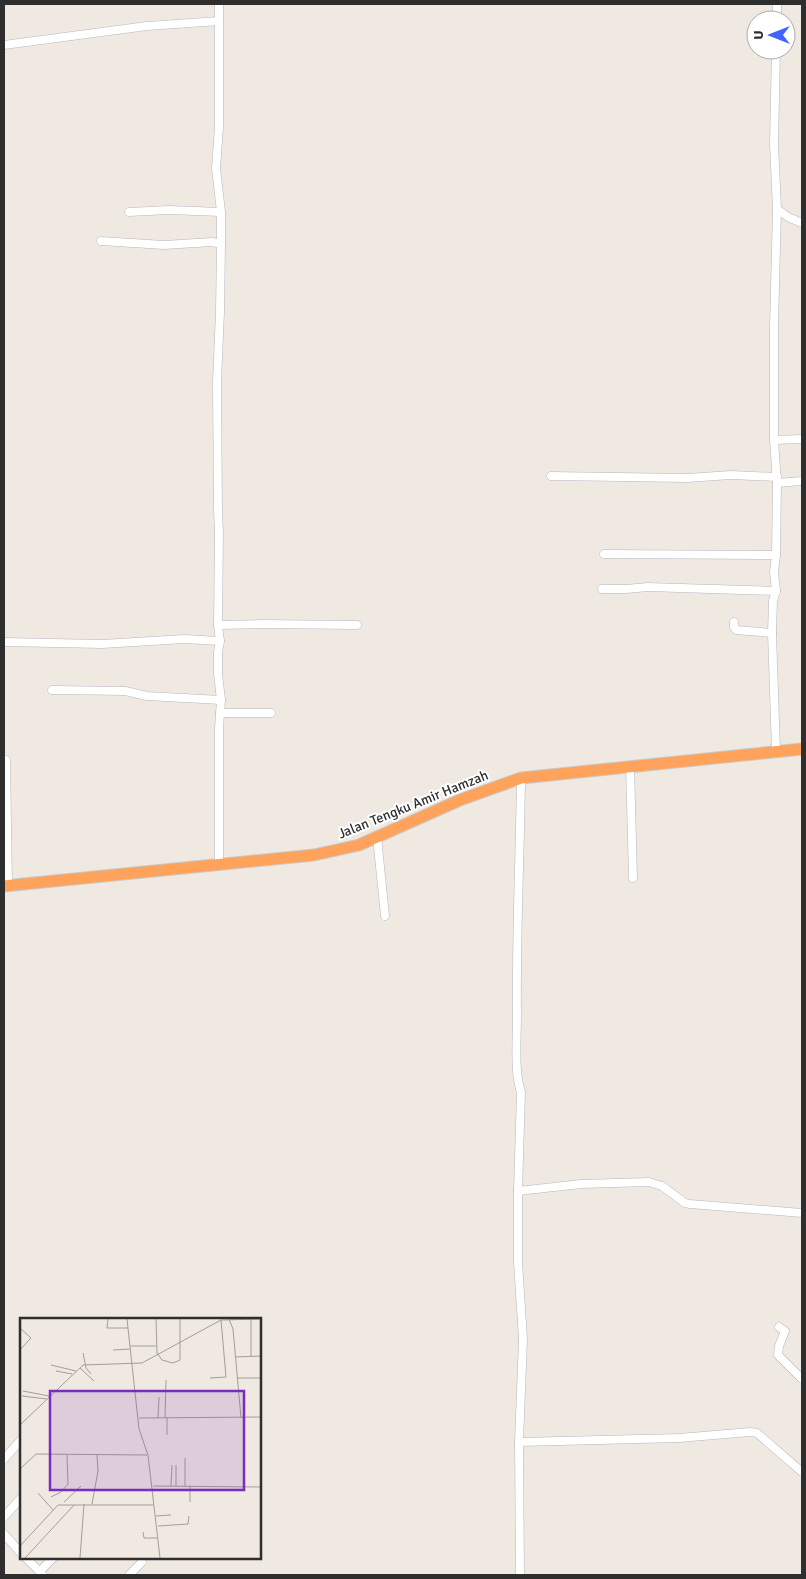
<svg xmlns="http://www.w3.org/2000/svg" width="806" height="1579" viewBox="0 0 806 1579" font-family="Signika,sans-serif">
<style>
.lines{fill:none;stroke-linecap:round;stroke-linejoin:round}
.minor-casing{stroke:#b4b7c1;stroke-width:9}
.highway-casing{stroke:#c9c9c9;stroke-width:13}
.minor{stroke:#fff;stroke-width:8}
.highway{stroke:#ffa35c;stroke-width:11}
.labels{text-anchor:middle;stroke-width:4;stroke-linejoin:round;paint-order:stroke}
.street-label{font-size:14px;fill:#2e2e2e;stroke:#fff}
.inset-road{fill:none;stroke:#a29e99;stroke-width:1}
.view{fill:#7b2cbf;fill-opacity:0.15;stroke:#7b2cbf;stroke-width:2.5}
.inset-edge{fill:none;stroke:#2e2e2e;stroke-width:2.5}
</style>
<rect width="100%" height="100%" fill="#efe9e1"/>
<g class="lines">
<defs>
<g id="minor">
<polyline points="219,4 219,127 216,168 221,212 221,244 220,312 217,382 218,511 219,532 218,625 220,641 218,652 218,674 221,700 219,728 219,865"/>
<polyline points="777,20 777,4"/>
<polyline points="4,45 147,26 219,21"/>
<polyline points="777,209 788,217 802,223"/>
<polyline points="129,212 169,210 221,212"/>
<polyline points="101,241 164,245 212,242 221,244"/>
<polyline points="774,440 802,439"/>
<polyline points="551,476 687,478 731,475 777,477"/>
<polyline points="777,483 802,481"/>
<polyline points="604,554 776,555"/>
<polyline points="602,589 626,589 648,587 776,591"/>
<polyline points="734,622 734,627 736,630 772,633"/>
<polyline points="218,625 262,624 357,625"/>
<polyline points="4,642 102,644 184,639 220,641"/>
<polyline points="52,690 125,691 147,696 221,700"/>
<polyline points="220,713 271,713"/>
<polyline points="776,751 772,633 773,601 776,591 774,572 776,555 777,483 774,440 774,326 777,209 774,144 776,50"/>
<polyline points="6,760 8,886"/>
<polyline points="630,766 633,878"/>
<polyline points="377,837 385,916"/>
<polyline points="518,1191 581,1184 649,1182 662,1186 685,1203 690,1204 802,1213"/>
<polyline points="779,1327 785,1331 779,1346 778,1355 802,1379"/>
<polyline points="519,1442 679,1438 750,1432 757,1433 802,1472"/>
<polyline points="4,1459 21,1440"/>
<polyline points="4,1517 21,1498"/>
<polyline points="4,1534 21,1553"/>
<polyline points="26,1558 43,1575"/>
<polyline points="40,1571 53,1558"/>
<polyline points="129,1575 142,1562"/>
<path d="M520 1575 519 1442 523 1339 518 1262V1191L521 1092C514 1073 517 1037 517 1016 516 937 520 857 521 778"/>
</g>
<polyline id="highway" points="4,886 314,855 359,845 460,800 521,778 802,749"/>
</defs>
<use href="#minor" class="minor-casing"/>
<use href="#highway" class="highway-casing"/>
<use href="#minor" class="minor"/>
<use href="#highway" class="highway"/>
</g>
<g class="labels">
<g class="street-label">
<text transform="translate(413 804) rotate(-22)" y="5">Jalan Tengku Amir Hamzah</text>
</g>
</g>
<g transform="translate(20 1318)">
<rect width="241" height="241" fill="#efe9e1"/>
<path class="inset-road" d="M88 1 87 10H108M107 1 119 111 128 137 140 240M136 1 137 35 142 42 153 45 160 42V1M209 1 213 11 221 100M231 1V38M0 10 11 20 0 32M110 28H136M93 32 110 31M63 35 66 50 71 56M215 39 242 38M31 47 56 53M60 50 74 63M36 53 52 56M190 60 206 59 201 2M217 60H242M3 73 29 78M2 78 27 81M119 100 242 99M138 100 139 79M145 100 146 62M0 107 63 47 122 45 201 2 242 1M147 117V99M0 151 16 136 127 137M133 168 242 169M151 168 152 147M156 168V147M165 168V140M170 168V184M18 175 33 192M31 179 41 174 48 166 47 137M44 184 61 168M72 186 78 153 77 137M136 198 151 197M138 208 168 206 169 198M123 214 124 220H137M0 228 38 187H133M5 240 54 187M60 240 64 186"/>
<path class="view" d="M30 73H224V172H30Z"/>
<rect width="241" height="241" class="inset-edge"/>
</g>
<rect width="806" height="1579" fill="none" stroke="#2e2e2e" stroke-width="10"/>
<g transform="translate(771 35) rotate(270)"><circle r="24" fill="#ffffff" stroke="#ababab"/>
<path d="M0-4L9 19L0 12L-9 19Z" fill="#4264fb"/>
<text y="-8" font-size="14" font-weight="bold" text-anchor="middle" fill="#2e2e2e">U</text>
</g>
</svg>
